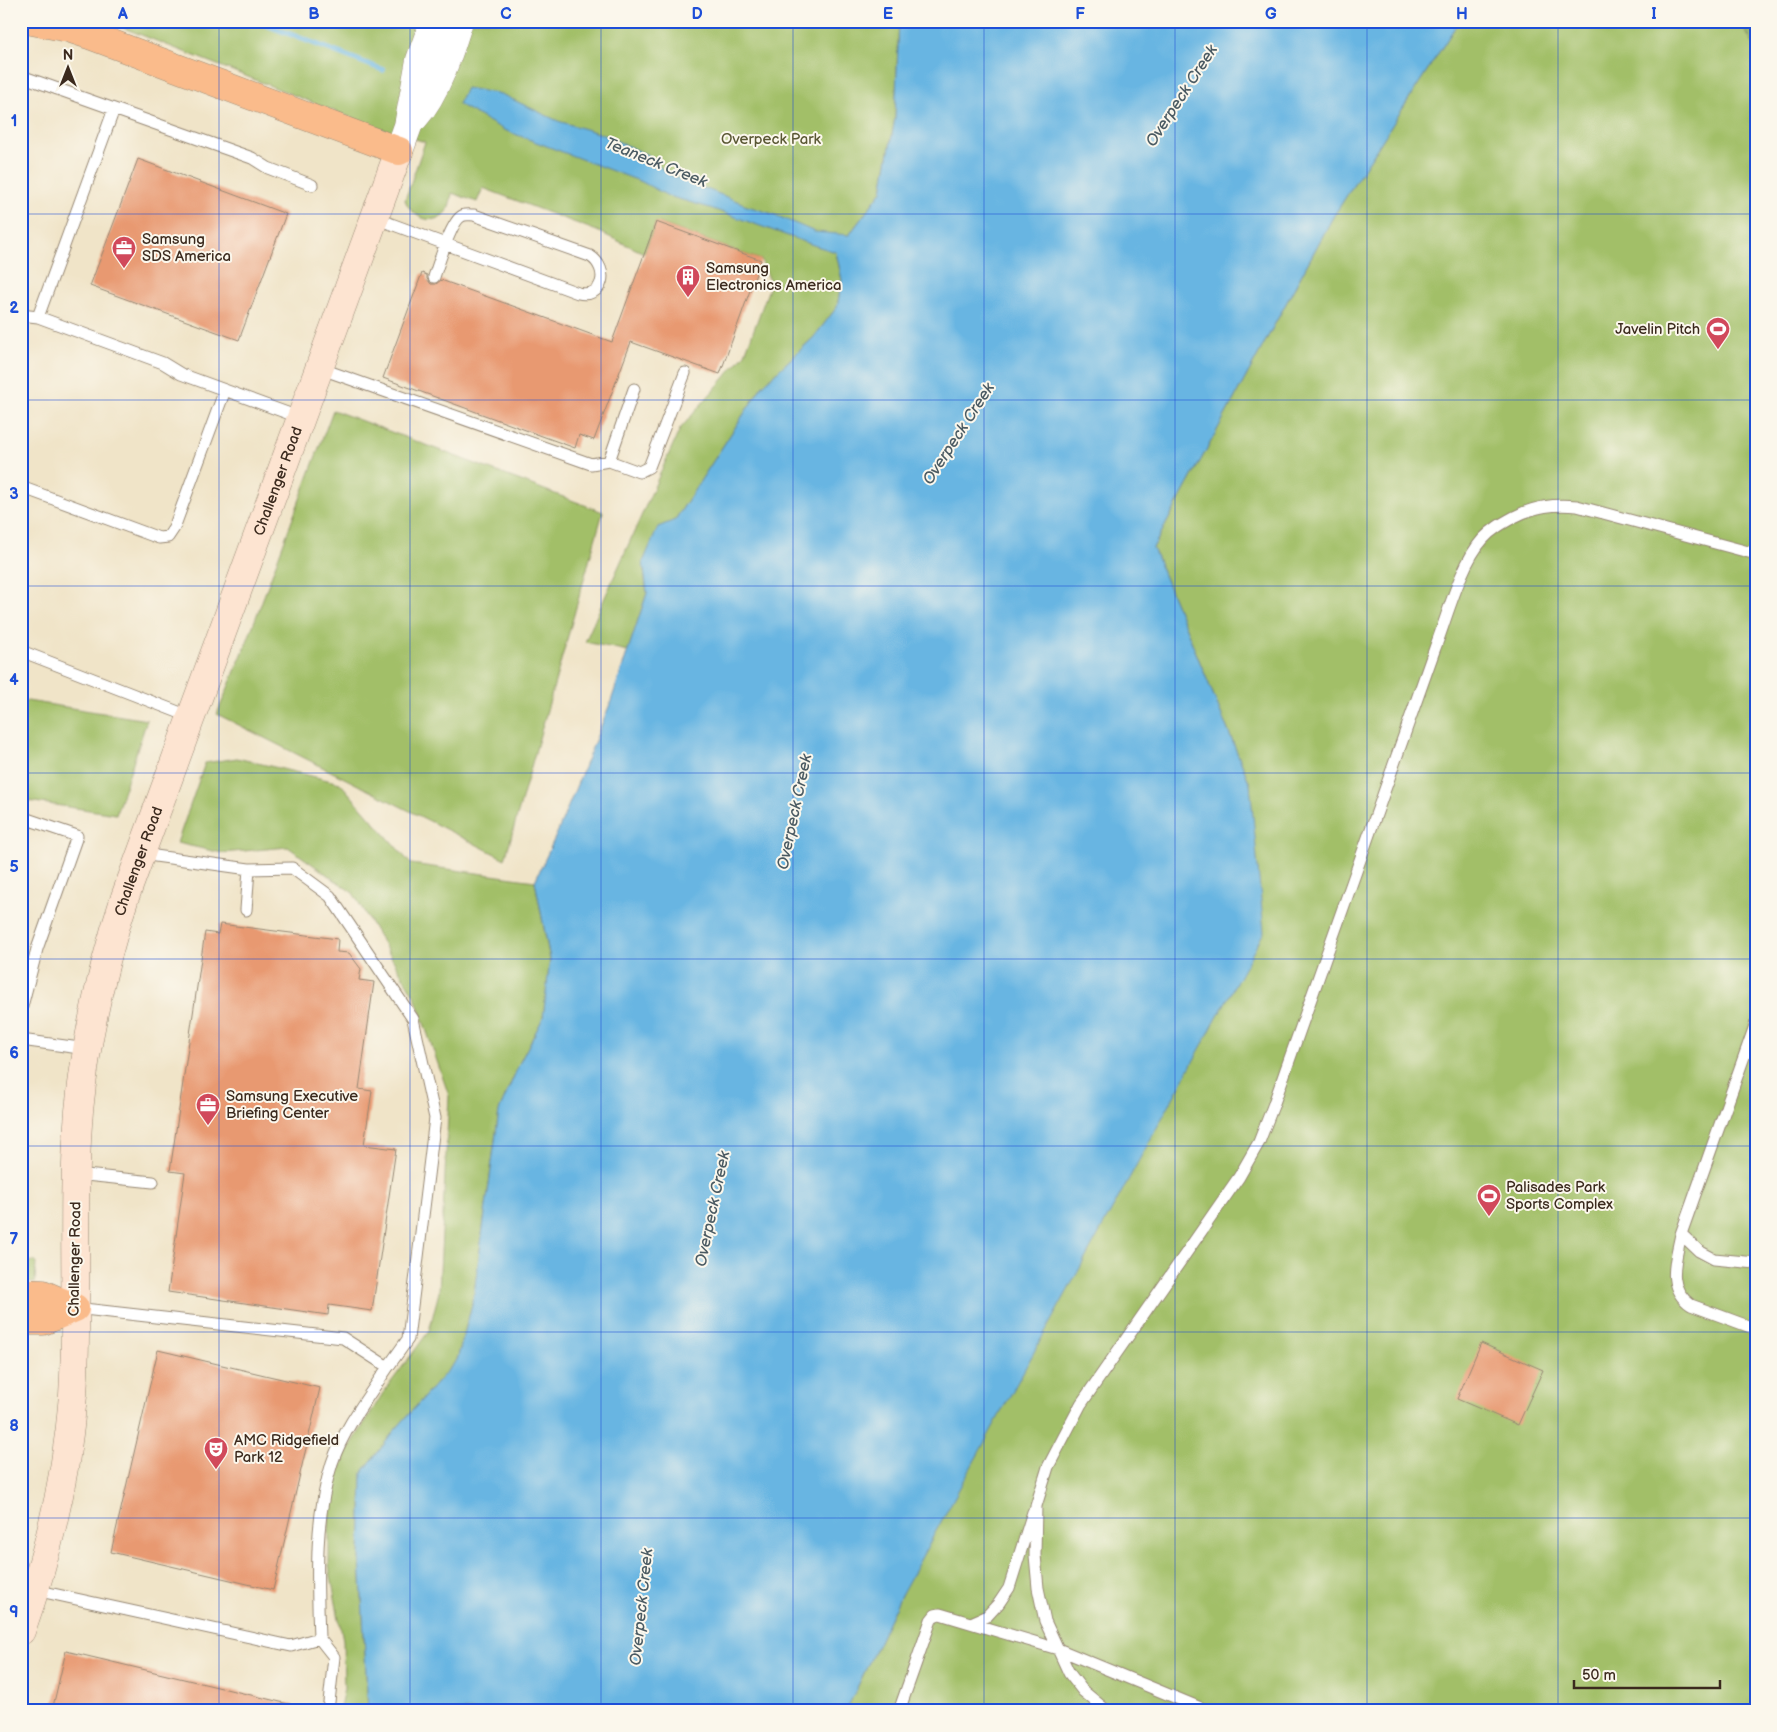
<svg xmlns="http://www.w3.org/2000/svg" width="1777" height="1732" font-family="'Balsamiq Sans',sans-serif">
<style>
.green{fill:#a2bf67;stroke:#6e7442}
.forest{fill:#81a65c;stroke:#5e683d}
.water{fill:#68b5e2;stroke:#527080}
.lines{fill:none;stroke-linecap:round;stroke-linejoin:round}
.stream{stroke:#68b5e2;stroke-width:5.5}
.building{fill:#e89971}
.service-casing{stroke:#968773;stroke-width:13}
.tertiary-casing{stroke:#968773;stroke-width:29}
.secondary-casing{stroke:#968773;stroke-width:29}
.motorway-casing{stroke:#968773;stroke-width:29}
.service{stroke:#fff;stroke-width:11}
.tertiary{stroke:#fff;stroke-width:28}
.secondary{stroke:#fde4d1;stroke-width:28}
.motorway{stroke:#fabb8b;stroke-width:28}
.grid{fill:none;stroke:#1d4ed8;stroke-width:1;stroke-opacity:0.55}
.labels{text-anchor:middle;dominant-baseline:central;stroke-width:4;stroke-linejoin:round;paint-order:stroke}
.park-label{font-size:15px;fill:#5a5734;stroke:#fbf7ec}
.poi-label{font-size:15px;fill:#3b2a1e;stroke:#fbf7ec;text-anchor:start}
.street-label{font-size:15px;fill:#3b2a1e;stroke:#fbf7ec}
.water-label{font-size:16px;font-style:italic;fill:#4b5b63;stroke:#fbf7ec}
.neatline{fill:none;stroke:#1d4ed8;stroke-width:2}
.grid-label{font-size:16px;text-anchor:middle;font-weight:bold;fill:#1d4ed8}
</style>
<rect width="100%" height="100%" fill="#fbf7ec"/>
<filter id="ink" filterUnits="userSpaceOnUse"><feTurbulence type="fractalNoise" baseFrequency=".02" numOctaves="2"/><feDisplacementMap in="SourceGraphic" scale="10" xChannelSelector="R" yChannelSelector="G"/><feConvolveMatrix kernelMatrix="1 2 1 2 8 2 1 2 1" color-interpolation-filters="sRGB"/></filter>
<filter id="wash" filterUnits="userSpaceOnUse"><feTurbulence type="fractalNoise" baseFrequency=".0096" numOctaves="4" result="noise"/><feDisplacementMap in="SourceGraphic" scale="20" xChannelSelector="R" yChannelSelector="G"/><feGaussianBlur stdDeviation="1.12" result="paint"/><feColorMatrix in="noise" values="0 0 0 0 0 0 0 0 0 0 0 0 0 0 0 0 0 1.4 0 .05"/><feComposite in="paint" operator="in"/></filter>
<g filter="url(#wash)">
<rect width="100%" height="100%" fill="#f0e4c8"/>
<path class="green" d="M106,21H899L895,118L882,191L836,252L842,280L837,307L814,337L762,386L675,520L643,562L647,593L628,651L585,642L680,429L745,354L771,283L761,260L656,222L644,253L597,231L483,188L477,202L452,193C451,199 450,207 446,212C432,228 411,216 405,200L425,142L367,124Z
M1459,21H1739L1756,48V1704L1754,1711H846L901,1595L1250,784L1153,548L1333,217Z
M333,410L603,512L505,859L217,714L245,647Z
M21,700L147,720L116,814L21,800Z
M237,758L340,783L411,864L535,881L550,960L543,1018L520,1062L499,1111L473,1301L457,1360L395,1430L362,1473L360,1558L368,1711H339L344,1689L343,1640L329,1566V1502L345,1455L383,1393L429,1331L439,1292L449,1096L415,997L353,893L288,847L222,853L177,843L205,763Z
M36,1261L35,1283H21V1262Z"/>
<path class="forest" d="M1739,21H1756V48Z"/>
<path class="water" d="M899,21H1459L1333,217L1153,548L1250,784L1264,932L901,1595L846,1711H368L360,1558L362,1473L395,1430L457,1360L473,1301L499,1111L520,1062L543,1018L550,959L535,881L558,831L610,704L647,593L643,562L658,527L675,520L762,386L814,337L837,307L842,280L836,252L816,246L710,208L668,196L642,182L504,130L458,104L466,88L501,94L558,121L602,134L648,155L666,173L742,203L744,205L773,214L815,232L849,235L882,191L895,118Z"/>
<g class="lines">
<path class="stream" d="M256,21L383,70"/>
</g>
<g id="blocks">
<path class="building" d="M138,159L286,214L239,340L90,286Z
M656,222L761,260L720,374L631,342L594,440L579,435L575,448L383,378L422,273L427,275V279L431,284H436L441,280L612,342Z
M220,924L338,939L337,952L349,953L361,969L359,980L374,982L359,1089L372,1091L364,1145L396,1149L372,1311L329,1305L328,1315L168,1292L185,1173L170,1171L205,932L218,934Z
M1481,1343L1543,1370L1518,1425L1457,1399Z
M158,1350L320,1388L273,1590L111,1552Z
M66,1651L293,1705L292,1711H52Z"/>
</g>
</g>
<g filter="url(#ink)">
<use href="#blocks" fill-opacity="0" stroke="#968773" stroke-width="1"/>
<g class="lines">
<defs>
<path id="service" d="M21,76L252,158L268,168L312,185
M375,218C443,243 510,268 578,293C604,299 610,269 590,256L474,215C470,215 465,214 462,216C452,220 438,265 434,277
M21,315L38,317L163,363L181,374L301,418
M38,317L114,109
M319,368L591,464L609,461L634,389
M609,461L639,472L649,467L685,373
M21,487L159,538L168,537L174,528L225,390
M21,651L191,717
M21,835L27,819L77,836L37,949L21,1010
M246,910L249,869
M21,1040L87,1049
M76,1174L153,1182
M1681,1234L1756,1023
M1756,1263L1714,1259L1699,1251L1681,1234C1676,1260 1665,1287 1691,1305L1756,1329
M75,1308L343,1338L388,1367L408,1339L435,1118L413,1019L330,896L292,868L249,869L141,854
M35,1590L291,1646L319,1638C317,1579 314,1519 332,1463C344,1428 368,1397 388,1367
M971,1623L987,1616L999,1603L1009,1588L1033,1512
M319,1638L334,1657L328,1711
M899,1711L931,1620L935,1615L940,1614L1058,1649L1208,1711
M1107,1711L1083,1691L1069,1673L1045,1621L1038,1588L1035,1555L1036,1506L1048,1467L1081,1404L1239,1177L1259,1142L1273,1106L1435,648C1447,617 1461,563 1483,539C1492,529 1503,523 1514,517C1535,506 1554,504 1577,506L1756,554"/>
<path id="tertiary" d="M415,117C437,92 449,53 459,21
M399,151L408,126L420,60L434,21"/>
<g id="secondary">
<path id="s1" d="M21,1631C48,1555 67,1476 73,1395C79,1301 71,1206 79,1111C86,1038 102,967 125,897L399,151"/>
</g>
<path id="motorway" d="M32,21L68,28L89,35L399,151
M21,1293L43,1294L75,1308
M21,1321H43L75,1308"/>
</defs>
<use href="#service" class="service-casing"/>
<use href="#tertiary" class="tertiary-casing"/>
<use href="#secondary" class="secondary-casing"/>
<use href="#motorway" class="motorway-casing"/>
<use href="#service" class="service"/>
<use href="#tertiary" class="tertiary"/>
<use href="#secondary" class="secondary"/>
<use href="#motorway" class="motorway"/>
</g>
</g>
<path class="grid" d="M219,21V1711M410,21V1711M601,21V1711M793,21V1711M984,21V1711M1175,21V1711M1367,21V1711M1558,21V1711M21,214H1756M21,400H1756M21,586H1756M21,773H1756M21,959H1756M21,1146H1756M21,1332H1756M21,1518H1756"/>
<defs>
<symbol id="office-pin" viewBox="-11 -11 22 30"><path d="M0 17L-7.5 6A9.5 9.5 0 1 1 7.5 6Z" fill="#d1495b" stroke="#fbf7ec"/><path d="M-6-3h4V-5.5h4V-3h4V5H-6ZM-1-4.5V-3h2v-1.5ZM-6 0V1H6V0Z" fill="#fff"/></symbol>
<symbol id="building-pin" viewBox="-11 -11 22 30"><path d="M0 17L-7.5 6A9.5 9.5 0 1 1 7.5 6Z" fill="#d1495b" stroke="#fbf7ec"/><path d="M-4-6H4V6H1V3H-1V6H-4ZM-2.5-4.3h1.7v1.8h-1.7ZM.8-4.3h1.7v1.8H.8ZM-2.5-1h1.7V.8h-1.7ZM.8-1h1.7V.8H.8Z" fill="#fff"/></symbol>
<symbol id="stadium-pin" viewBox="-11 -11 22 30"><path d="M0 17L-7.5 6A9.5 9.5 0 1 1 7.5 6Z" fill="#d1495b" stroke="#fbf7ec"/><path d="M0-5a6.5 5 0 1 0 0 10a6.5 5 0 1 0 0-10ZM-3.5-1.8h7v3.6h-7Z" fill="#fff"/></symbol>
<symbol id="theatre-pin" viewBox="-11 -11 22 30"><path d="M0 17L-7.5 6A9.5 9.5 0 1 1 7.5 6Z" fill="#d1495b" stroke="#fbf7ec"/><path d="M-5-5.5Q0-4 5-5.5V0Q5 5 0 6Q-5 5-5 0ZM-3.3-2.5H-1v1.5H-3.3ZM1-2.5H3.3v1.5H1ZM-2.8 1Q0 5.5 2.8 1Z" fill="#fff"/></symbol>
</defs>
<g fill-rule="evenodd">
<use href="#office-pin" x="110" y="234" width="28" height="38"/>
<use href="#building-pin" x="674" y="263" width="28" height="38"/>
<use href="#stadium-pin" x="1704" y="315" width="28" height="38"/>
<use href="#office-pin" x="194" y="1091" width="28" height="38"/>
<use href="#stadium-pin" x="1475" y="1182" width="28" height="38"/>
<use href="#theatre-pin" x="202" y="1435" width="28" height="38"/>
</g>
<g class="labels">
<g class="park-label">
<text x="771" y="139">Overpeck Park</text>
</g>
<g class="poi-label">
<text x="142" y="239">Samsung<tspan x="142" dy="17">SDS America</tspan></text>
<text x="706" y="268">Samsung<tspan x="706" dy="17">Electronics America</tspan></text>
<text x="1700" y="329" text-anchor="end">Javelin Pitch</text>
<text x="226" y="1096">Samsung Executive<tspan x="226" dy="17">Briefing Center</tspan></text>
<text x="1506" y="1187">Palisades Park<tspan x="1506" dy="17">Sports Complex</tspan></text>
<text x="234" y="1440">AMC Ridgefield<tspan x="234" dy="17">Park 12</tspan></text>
</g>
<g class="street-label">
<text stroke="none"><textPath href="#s1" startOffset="1189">Challenger Road</textPath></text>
<text stroke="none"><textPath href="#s1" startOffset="784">Challenger Road</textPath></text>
<text transform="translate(75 1259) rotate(-89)">Challenger Road</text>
</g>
<g class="water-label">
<text transform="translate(1182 96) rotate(-57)">Overpeck Creek</text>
<text transform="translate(656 163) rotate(22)">Teaneck Creek</text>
<text transform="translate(959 434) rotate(-57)">Overpeck Creek</text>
<text transform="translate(795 812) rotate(-78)">Overpeck Creek</text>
<text transform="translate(713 1209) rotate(-78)">Overpeck Creek</text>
<text transform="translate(642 1607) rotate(-84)">Overpeck Creek</text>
</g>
</g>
<rect width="1777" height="1732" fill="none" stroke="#fbf7ec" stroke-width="55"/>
<g transform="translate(68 68)" stroke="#fbf7ec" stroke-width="4" paint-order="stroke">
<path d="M0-4L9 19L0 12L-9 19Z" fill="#3b2a1e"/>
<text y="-8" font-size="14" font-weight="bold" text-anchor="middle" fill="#3b2a1e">N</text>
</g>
<path d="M1574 1680v8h146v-8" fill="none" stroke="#3b2a1e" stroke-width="2.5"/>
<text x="1582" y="1680" font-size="15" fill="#3b2a1e" stroke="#fbf7ec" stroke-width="4" paint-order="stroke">50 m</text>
<rect x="28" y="28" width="1722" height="1676" class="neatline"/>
<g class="grid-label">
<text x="123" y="19">A</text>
<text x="314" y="19">B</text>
<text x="506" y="19">C</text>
<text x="697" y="19">D</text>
<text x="888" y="19">E</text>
<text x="1080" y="19">F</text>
<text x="1271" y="19">G</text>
<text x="1462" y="19">H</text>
<text x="1654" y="19">I</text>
<text x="14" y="126">1</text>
<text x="14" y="313">2</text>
<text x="14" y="499">3</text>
<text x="14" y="685">4</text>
<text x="14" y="872">5</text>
<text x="14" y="1058">6</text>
<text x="14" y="1244">7</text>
<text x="14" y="1431">8</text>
<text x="14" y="1617">9</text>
</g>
</svg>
